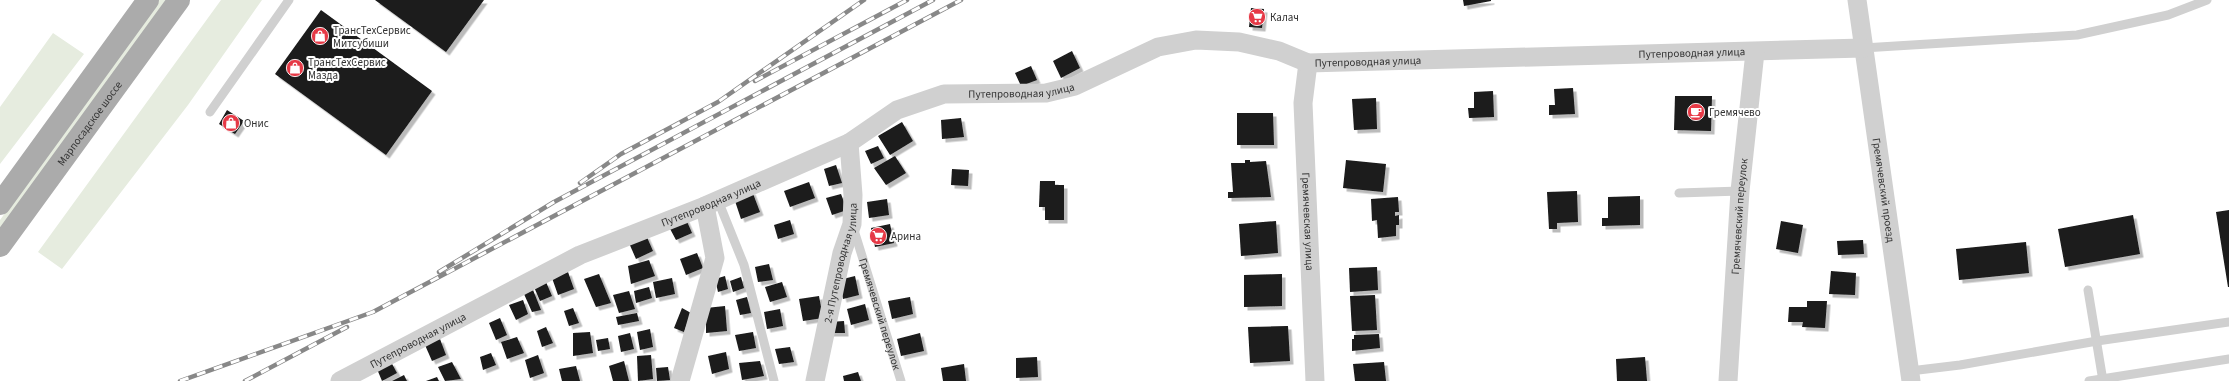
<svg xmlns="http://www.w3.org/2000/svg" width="2229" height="381" font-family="'Source Sans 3',sans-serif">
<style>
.green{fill:#e6ecdf}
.building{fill:#1a1a1a;filter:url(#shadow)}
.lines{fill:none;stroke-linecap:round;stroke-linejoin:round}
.service{stroke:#d0d0d0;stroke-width:9}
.minor{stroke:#d0d0d0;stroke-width:19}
.primary{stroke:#ababab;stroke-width:22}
.rail-casing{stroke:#888;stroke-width:4.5}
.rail{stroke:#fff;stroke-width:3;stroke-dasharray:9;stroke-linecap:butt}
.labels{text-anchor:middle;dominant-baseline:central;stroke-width:4;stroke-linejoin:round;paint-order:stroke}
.poi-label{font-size:11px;fill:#333;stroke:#fff;text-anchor:start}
.street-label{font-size:11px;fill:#333;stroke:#fff}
</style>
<defs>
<filter id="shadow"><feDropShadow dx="3.5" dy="3.5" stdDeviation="0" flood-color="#0004"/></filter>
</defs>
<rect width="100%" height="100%" fill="#fff"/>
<path class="green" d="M159,0H168L0,232V220Z
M221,0H262L188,105L62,269L38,252Z
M53,33L84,54L0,164V107Z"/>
<path class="building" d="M375,0H484L446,52Z
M1463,0H1491V1L1464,6Z
M1251,8L1264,9L1262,28L1249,27Z
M321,10L432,91L386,155L275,74Z
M1072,51L1080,68L1061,78L1053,61Z
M1031,66L1037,80L1021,86L1015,73Z
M1573,88L1575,114L1549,115V105H1555L1554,89Z
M1493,91L1494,117L1469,118L1468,108H1474V92Z
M1675,96H1712L1711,131L1674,130Z
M1376,98L1377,129L1354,130L1352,99Z
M227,110L244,121L235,134L219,124Z
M1237,113H1273L1274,145H1237Z
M961,118L964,137L942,139L941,120Z
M902,122L913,141L890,155L878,136Z
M878,146L884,158L871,164L865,151Z
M895,156L906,173L886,185L874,168Z
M1245,160H1250V162L1266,161L1271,197L1228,198V192H1233L1231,163H1245Z
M1346,160L1386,164L1383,192L1343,188Z
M836,165L842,183L829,186L824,169Z
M952,169L969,170L968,186L951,185Z
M1040,181H1055V185H1064V220H1045V207H1039Z
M809,182L815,198L790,207L784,191Z
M752,191L760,212L741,219L734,198Z
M1577,191L1578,222L1557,223V229H1549L1547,192Z
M841,194L847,210L832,215L826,198Z
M1640,196V225L1602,226V218H1608V197Z
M1398,197L1399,212H1395V216L1399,215V225H1396V236L1378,238L1377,220L1372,221L1371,199Z
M887,199L889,215L869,218L867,202Z
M2229,210V287H2228L2216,212Z
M2133,215L2140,254L2065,267L2058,229Z
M685,217L692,233L676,240L668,225Z
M790,220L794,234L778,239L774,225Z
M1276,221L1278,253L1241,256L1239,224Z
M1781,221L1803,225L1798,253L1776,249Z
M890,224L894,243L875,247L871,228Z
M646,235L653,251L636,259L629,243Z
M1863,240L1864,254L1838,255L1837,241Z
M2026,242L2029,273L1959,280L1956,249Z
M697,253L703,268L686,275L680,259Z
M649,260L655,276L631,284L628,266Z
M769,264L773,280L758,282L755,267Z
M1377,267L1378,290L1350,292L1349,268Z
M1831,271L1856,273L1855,295L1829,294Z
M568,272L574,289L558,295L552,278Z
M599,274L611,303L596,307L584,279Z
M1282,274V306L1244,307V275Z
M725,276L728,289L718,292L715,279Z
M855,276L859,295L843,299L839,280Z
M741,277L744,288L733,292L730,281Z
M672,278L675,294L656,298L653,282Z
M546,282L552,296L540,301L534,287Z
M782,282L787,297L770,302L765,287Z
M649,287L652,298L636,303L634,291Z
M533,290L541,310L532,312L524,294Z
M629,291L635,309L619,313L613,295Z
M1375,295L1377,330L1352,331L1350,296Z
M819,296L823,318L803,321L799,299Z
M747,297L751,313L740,315L736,300Z
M910,297L913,314L892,319L888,301Z
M523,300L528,314L516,320L509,305Z
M1807,301H1827L1825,328L1802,327L1803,322H1788L1789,307H1807Z
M865,304L869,320L851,325L847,309Z
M725,306L727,331L706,333V308Z
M573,308L579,323L569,326L564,311Z
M682,308L691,313L684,332L674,328Z
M780,309L783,326L767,329L764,312Z
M637,313L639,321L618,325L616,317Z
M500,318L507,335L496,340L489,323Z
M844,321L845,333H830L829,322Z
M1288,326L1290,361L1250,363L1248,327Z
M546,327L553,343L542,347L537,331Z
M650,329L653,347L640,350L637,332Z
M590,332L593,353L573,356V333Z
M753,332L756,348L739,351L735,335Z
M630,333L634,349L621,352L618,336Z
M920,333L924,351L901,356L897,339Z
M1379,334L1380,348L1352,351V339H1354V335Z
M517,337L524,353L507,359L501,342Z
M608,338L610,349L598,351L596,340Z
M440,339L446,355L432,361L425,345Z
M790,347L794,362L779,364L775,349Z
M726,352L729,369L712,374L708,356Z
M491,353L496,365L483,370L480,357Z
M538,355L544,373L530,378L525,360Z
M651,355L653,379L638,381L637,356Z
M1037,357L1038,377L1016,378V358Z
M1645,357L1647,381H1617L1616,359Z
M624,361L629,381H613L609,366Z
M760,361L764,376L742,380L739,363Z
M391,362L397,373L382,381L377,369Z
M452,362L461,379L445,381L438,367Z
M1384,362L1386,381H1355L1353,364Z
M964,364L966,381H943L941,368Z
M576,366L580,381H562L559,369Z
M668,367L670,380L657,381L656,368Z
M858,372L861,381H844L843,376Z
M404,375L407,381H392Z
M437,377L439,381H426Z"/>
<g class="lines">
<g class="service">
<path d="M1863,48L2077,35L2168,15L2207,0"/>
<path d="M210,112L289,0"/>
<path d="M1679,193L1740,191"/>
<path d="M717,198L744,265L774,381"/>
<path id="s1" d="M853,227L901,381"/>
<path d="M2088,290L2103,381"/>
<path d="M1910,371L1960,365L2097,341L2229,322"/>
<path d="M2089,381L2229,359"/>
</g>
<g class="minor">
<path id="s2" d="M1857,0L1911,381"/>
<path id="s3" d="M1308,63L1303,103L1315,381"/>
<path id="s4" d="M340,381L580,255L705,206L849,143L897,110L944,94L1046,93L1075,86L1158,47L1196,40L1239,42L1279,51L1308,63L1863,48"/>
<path d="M680,381L715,258L705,206"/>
<path id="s5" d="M815,381L842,253L852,224L853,195L849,143"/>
<path id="s6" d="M1728,381L1740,191L1755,52"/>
</g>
<g class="primary">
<path d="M0,204L148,0"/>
<path id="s7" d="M0,246L179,0"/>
</g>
<defs>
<path id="rail" d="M755,81L907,0
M580,183L621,154L718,102L864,0
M439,272L554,202L933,0
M180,381L373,312L961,0
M245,381L347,327"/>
</defs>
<use href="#rail" class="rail-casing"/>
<use href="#rail" class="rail"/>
</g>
<defs>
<symbol id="supermarket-disc" viewBox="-11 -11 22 22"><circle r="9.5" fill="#e63946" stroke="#fff"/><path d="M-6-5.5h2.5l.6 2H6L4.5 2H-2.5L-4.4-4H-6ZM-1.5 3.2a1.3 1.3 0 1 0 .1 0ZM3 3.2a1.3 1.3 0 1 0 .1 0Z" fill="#fff"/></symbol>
<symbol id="shop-disc" viewBox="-11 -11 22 22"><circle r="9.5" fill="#e63946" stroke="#fff"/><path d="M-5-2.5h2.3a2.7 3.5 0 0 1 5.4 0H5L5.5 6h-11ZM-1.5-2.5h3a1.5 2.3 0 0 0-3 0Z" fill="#fff"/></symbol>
<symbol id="cafe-disc" viewBox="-11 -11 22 22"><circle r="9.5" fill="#e63946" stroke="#fff"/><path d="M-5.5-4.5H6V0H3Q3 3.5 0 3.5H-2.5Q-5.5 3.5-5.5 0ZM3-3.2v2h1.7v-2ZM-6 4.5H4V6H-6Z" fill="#fff"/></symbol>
</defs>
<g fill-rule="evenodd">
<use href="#supermarket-disc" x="1247" y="7" width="20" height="20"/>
<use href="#shop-disc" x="310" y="26" width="20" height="20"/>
<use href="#shop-disc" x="285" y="58" width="20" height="20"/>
<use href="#cafe-disc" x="1686" y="102" width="20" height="20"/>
<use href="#shop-disc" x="221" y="113" width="20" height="20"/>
<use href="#supermarket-disc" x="868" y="226" width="20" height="20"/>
</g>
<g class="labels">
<g class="poi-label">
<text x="1270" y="17">Калач</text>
<text x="333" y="30">ТрансТехСервис<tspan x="333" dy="13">Митсубиши</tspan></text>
<text x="308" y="62">ТрансТехСервис<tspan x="308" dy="13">Мазда</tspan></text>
<text x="1709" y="112">Гремячево</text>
<text x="244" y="123">Онис</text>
<text x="891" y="236">Арина</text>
</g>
<g class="street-label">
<text stroke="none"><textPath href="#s4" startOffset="1432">Путепроводная улица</textPath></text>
<text stroke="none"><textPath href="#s4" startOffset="1108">Путепроводная улица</textPath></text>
<text stroke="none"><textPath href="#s4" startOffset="748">Путепроводная улица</textPath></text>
<text stroke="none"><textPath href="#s7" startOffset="152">Марпосадское шоссе</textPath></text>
<text stroke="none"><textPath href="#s2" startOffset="192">Гремячевский проезд</textPath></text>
<text stroke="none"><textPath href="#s4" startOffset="412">Путепроводная улица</textPath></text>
<text stroke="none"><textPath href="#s6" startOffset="165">Гремячевский переулок</textPath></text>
<text stroke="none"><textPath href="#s3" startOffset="159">Гремячевская улица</textPath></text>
<text stroke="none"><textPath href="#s5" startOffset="121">2-я Путепроводная улица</textPath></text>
<text stroke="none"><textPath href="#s1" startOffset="91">Гремячевский переулок</textPath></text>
<text stroke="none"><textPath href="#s4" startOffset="88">Путепроводная улица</textPath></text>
</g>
</g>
</svg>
